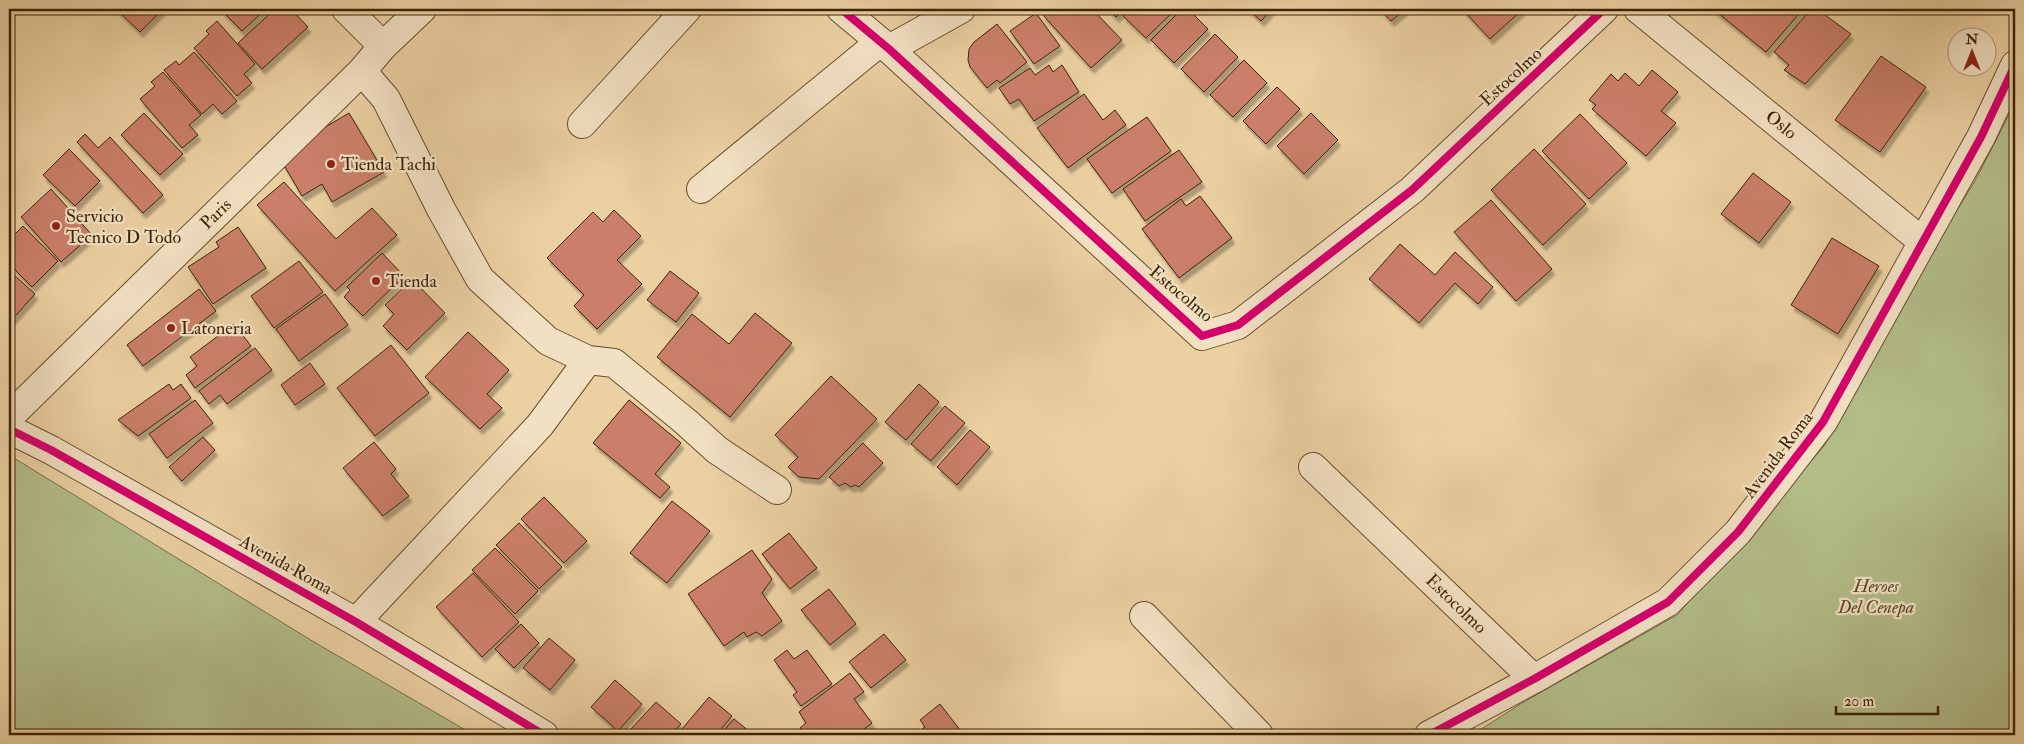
<svg xmlns="http://www.w3.org/2000/svg" width="2024" height="744" font-family="'IM FELL Double Pica',serif">
<style>
.green{fill:#b2bc89;stroke:#787047}
.building{fill:#cb7f6b;stroke:#3d2405;filter:url(#shadow)}
.lines{fill:none;stroke-linecap:round;stroke-linejoin:round}
.minor-casing{stroke:#684f2c;stroke-width:30}
.minor{stroke:#f2e0c3;stroke-width:28}
.cycleway-casing{stroke:#f2e0c3;stroke-width:11}
.cycleway{stroke:#d6006c;stroke-width:8}
.poi-dot{fill:#8f2418;stroke:#f2e0c3;stroke-width:2}
.labels{text-anchor:middle;dominant-baseline:central;stroke-width:4.5;stroke-linejoin:round;paint-order:stroke}
.street-label{font-size:18px;fill:#3d2405;stroke:#f2e0c3}
.poi-label{font-size:18px;fill:#3d2405;stroke:#f2e0c3;text-anchor:start}
.park-label{font-size:18px;font-style:italic;fill:#5a4a26;stroke:#f2e0c3}
</style>
<defs>
<filter id="shadow"><feDropShadow dx="3" dy="5.5" stdDeviation="1" flood-color="#0004"/></filter>
</defs>
<rect width="100%" height="100%" fill="#ebd0a2"/>
<filter id="stains"><feTurbulence type="fractalNoise" baseFrequency=".004" numOctaves="4"/><feColorMatrix values="0 0 0 0 .2 0 0 0 0 .09 0 0 0 0 .02 0 0 0 .5 -.17"/></filter>
<radialGradient id="worn" r=".72"><stop offset=".6" stop-color="#630" stop-opacity="0"/><stop offset="1" stop-color="#630" stop-opacity=".3"/></radialGradient>
<path class="green" d="M2015,103V735H1472L1522,703L1677,615L1824,446L1933,249L1975,181Z
M9,455L314,642L474,735H9Z"/>
<path class="building" d="M116,9H163L140,32Z
M223,9H266L242,31L222,11Z
M275,9H291L308,27L262,69L238,43Z
M1048,9H1092L1122,40L1091,68L1042,14Z
M1108,9H1126L1116,17Z
M1130,9H1176L1146,38L1123,16Z
M1182,9H1188L1208,29L1174,63L1151,40Z
M1248,9H1272L1261,21Z
M1380,9H1406L1391,21Z
M1462,9H1523L1490,39Z
M1713,9H1803L1766,52Z
M1811,9H1817L1851,34L1805,84L1784,70L1789,65L1774,52Z
M1036,13L1060,46L1034,64L1010,31Z
M217,21L255,64L244,74L252,83L237,96L194,48L209,34L206,31Z
M997,24L1027,62L1000,83L997,80L987,88L970,67L968,60L969,49L974,42Z
M1215,34L1238,57L1204,92L1181,69Z
M194,52L237,101L222,114L213,104L202,114L164,70L176,61L179,65Z
M1881,56L1926,87L1880,152L1835,120Z
M1244,60L1267,83L1233,117L1210,95Z
M1049,65L1053,72L1062,65L1079,92L1034,121L1019,99L1010,104L999,88L1030,68L1035,75Z
M1652,70L1678,92L1661,111L1676,123L1646,156L1592,109L1596,105L1589,100L1611,74L1618,81L1625,73L1639,86Z
M163,72L201,115L189,125L198,135L182,148L140,99L155,86L151,82Z
M1277,87L1300,109L1266,144L1243,121Z
M1084,94L1103,120L1115,110L1126,125L1068,168L1037,128Z
M144,113L183,154L160,175L121,135Z
M349,113L384,172L332,202L322,184L302,196L278,155Z
M1311,113L1338,140L1304,174L1277,146Z
M1580,114L1627,163L1589,199L1542,151Z
M1147,117L1171,151L1112,193L1087,159Z
M85,134L98,148L110,137L163,195L143,213L77,142Z
M69,149L100,181L75,206L43,175Z
M1534,149L1586,204L1543,245L1491,190Z
M1179,150L1202,182L1145,221L1123,189Z
M1753,173L1791,202L1759,243L1721,214Z
M284,182L336,239L372,208L397,235L335,291L257,205Z
M51,189L92,235L61,262L21,217Z
M1200,196L1232,238L1179,278L1142,229L1181,199L1186,206Z
M1491,200L1552,269L1516,301L1454,232Z
M614,210L641,236L617,260L642,284L597,329L574,306L584,295L547,258L593,212L603,222Z
M23,226L58,261L32,287L17,272L9,260V240Z
M238,227L266,268L213,304L188,267L219,247L216,242Z
M1832,238L1879,266L1838,334L1791,305Z
M1400,244L1435,275L1455,252L1493,287L1478,304L1455,283L1419,323L1369,279Z
M382,253L404,276L363,316L344,297L350,290L347,287Z
M299,261L323,292L274,328L251,296Z
M670,271L699,293L676,322L647,300Z
M13,274L35,294L9,323V278Z
M412,279L445,313L407,350L383,326L394,314L385,305Z
M199,289L216,311L143,366L127,345Z
M325,294L348,325L299,361L276,329Z
M755,313L792,343L730,417L657,357L692,314L729,344Z
M234,324L251,346L195,388L186,375L197,366L190,357Z
M468,332L509,370L487,394L502,408L480,429L425,377Z
M391,345L429,393L375,436L337,388Z
M255,348L272,370L227,404L220,395L209,404L199,391Z
M310,363L325,384L295,405L281,385Z
M831,376L877,419L819,479L799,477L788,467L798,457L775,435Z
M169,384L173,390L181,384L191,398L138,436L118,420Z
M919,384L939,402L906,440L885,422Z
M195,400L213,423L167,458L149,434Z
M629,400L681,443L655,474L670,487L660,498L593,443Z
M945,406L965,423L931,461L911,444Z
M970,430L990,447L957,485L937,467Z
M203,437L215,450L182,481L169,467Z
M374,442L396,469L391,474L409,496L383,516L343,468Z
M863,443L883,463L859,487L855,485L851,487L845,483L839,486L829,477Z
M544,497L587,541L564,563L521,519Z
M672,501L710,531L667,583L630,553Z
M519,523L562,567L539,589L496,545Z
M789,533L817,568L790,589L762,554Z
M495,548L538,591L515,614L472,570Z
M752,550L772,579L762,593L782,621L762,636L756,632L747,637L744,632L724,646L688,594Z
M473,573L519,622L482,657L436,607Z
M829,589L856,624L830,645L801,610Z
M521,624L539,643L514,668L495,649Z
M884,634L906,660L871,688L849,662Z
M549,638L575,660L550,690L523,668Z
M787,650L794,659L807,650L832,684L801,706L793,695L797,692L774,660Z
M850,673L864,692L854,699L872,723L856,735H805L800,728L806,723L799,712Z
M615,680L642,704L618,731L591,707Z
M709,697L732,716L716,735H677Z
M656,702L681,724L671,735H636L630,730Z
M940,704L964,735H914L925,727L920,720Z
M734,719L754,735H720Z"/>
<g class="lines">
<defs>
<path id="minor" d="M346,9L383,46
M841,9L889,49L1202,336L1238,325L1412,190L1604,9
M1638,9L1923,242
M889,49L961,9
M362,71L386,99L441,209L480,279L548,341L588,360L614,363L686,422L717,450L777,490
M582,124L687,9
M701,189L880,42
M9,417L362,71L383,46L422,9
M9,429L51,450L356,622L544,735
M1313,467L1534,679
M1144,616L1259,735
M356,622L540,425L588,360
M1429,735L1534,679L1668,602L1738,532L1823,422L1981,137L2015,65"/>
</defs>
<use href="#minor" class="minor-casing"/>
<use href="#minor" class="minor"/>
<defs>
<path id="cycleway" d="M841,9L889,49L1202,336L1238,325L1412,190L1604,9
M9,429L51,450L356,622L544,735
M1429,735L1534,679L1668,602L1738,532L1823,422L1981,137L2015,65"/>
</defs>
<use href="#cycleway" class="cycleway-casing"/>
<use href="#cycleway" class="cycleway"/>
</g>
<g class="poi-dot">
<circle cx="331" cy="164" r="5"/>
<circle cx="56" cy="226" r="5"/>
<circle cx="376" cy="281" r="5"/>
<circle cx="171" cy="328" r="5"/>
</g>
<g class="labels">
<g class="street-label">
<text transform="translate(1511 77) rotate(-43)">Estocolmo</text>
<text transform="translate(1781 125) rotate(39)">Oslo</text>
<text transform="translate(216 214) rotate(-44)">Paris</text>
<text transform="translate(1181 294) rotate(40)">Estocolmo</text>
<text transform="translate(1778 455) rotate(-53)">Avenida Roma</text>
<text transform="translate(286 565) rotate(29)">Avenida Roma</text>
<text transform="translate(1456 604) rotate(44)">Estocolmo</text>
</g>
<g class="poi-label">
<text x="341" y="164">Tienda Tachi</text>
<text x="66" y="216">Servicio<tspan x="66" dy="21">Tecnico D Todo</tspan></text>
<text x="386" y="281">Tienda</text>
<text x="181" y="328">Latoneria</text>
</g>
<g class="park-label">
<text x="1876" y="586">Heroes<tspan x="1876" dy="21">Del Cenepa</tspan></text>
</g>
</g>
<rect width="2024" height="744" fill="none" stroke="#ebd0a2" stroke-width="30"/>
<rect x="10" y="10" width="2004" height="724" fill="none" stroke="#3d2405" stroke-width="2.5"/>
<rect x="15" y="15" width="1994" height="714" fill="none" stroke="#3d2405"/>
<g transform="translate(1972 52)"><circle r="24" fill="#f2e0c3" stroke="#aa9577"/>
<path d="M0-4L9 19L0 12L-9 19Z" fill="#8f2418"/>
<text y="-8" font-size="14" font-weight="bold" text-anchor="middle" fill="#3d2405">N</text>
</g>
<path d="M1836 706v8h102v-8" fill="none" stroke="#3d2405" stroke-width="2.5"/>
<text x="1844" y="706" font-size="15" fill="#3d2405" stroke="#f2e0c3" stroke-width="4" paint-order="stroke">20 m</text>
<rect width="100%" height="100%" filter="url(#stains)"/>
<rect width="100%" height="100%" fill="url(#worn)"/>
</svg>
